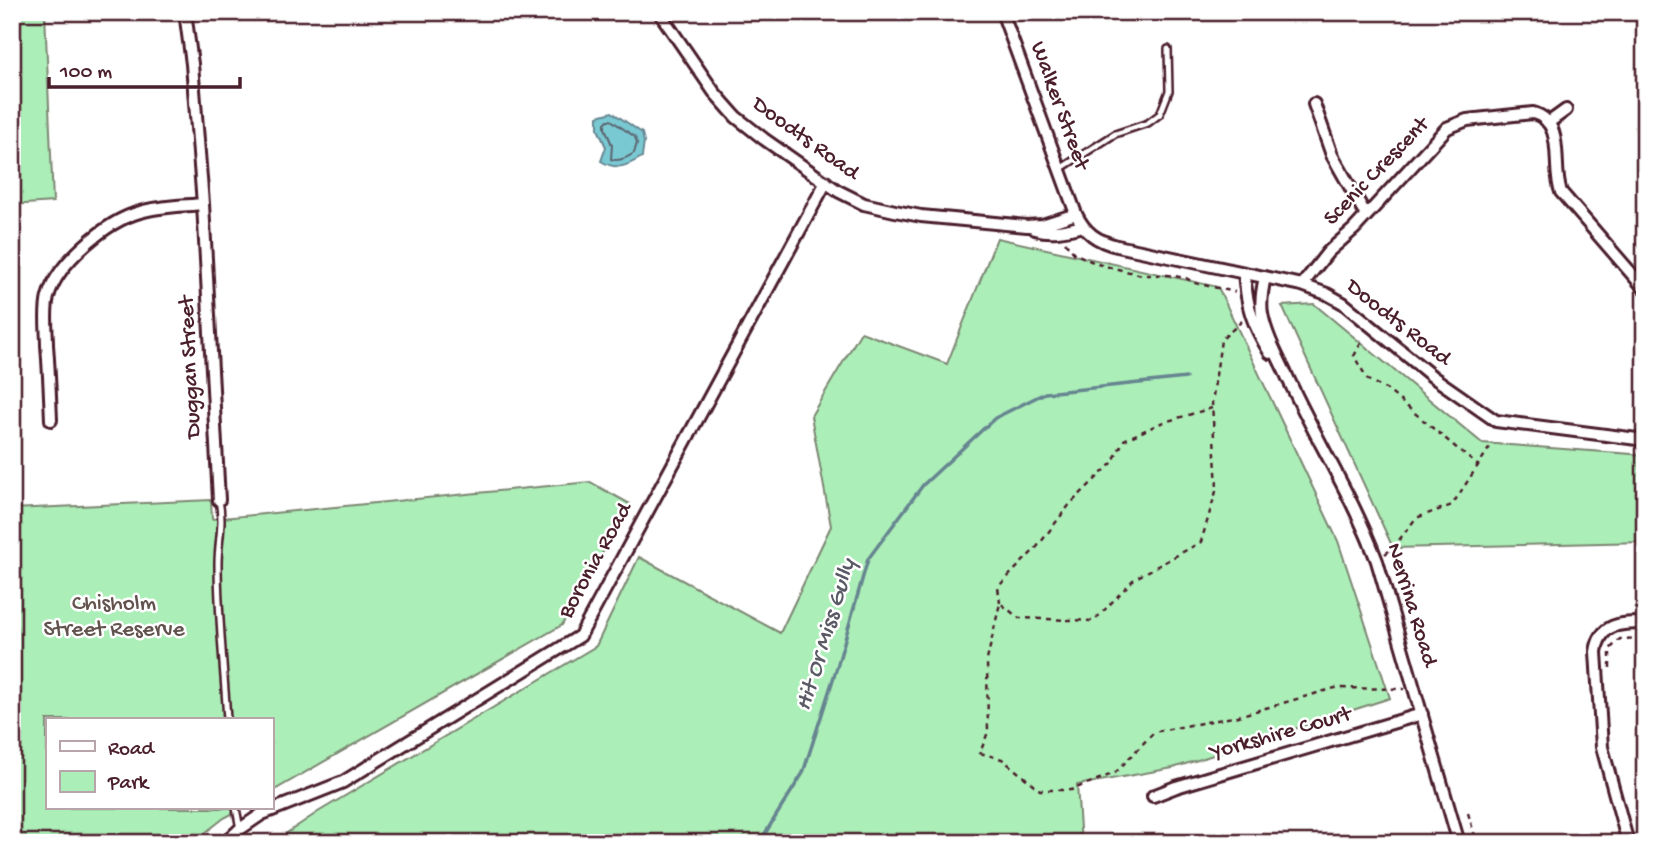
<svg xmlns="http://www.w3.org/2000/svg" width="1657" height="855" font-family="'Gochi Hand',sans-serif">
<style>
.green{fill:#aceeb8;stroke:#7b8672;stroke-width:2}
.water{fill:#79c9d3;stroke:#668590;stroke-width:2}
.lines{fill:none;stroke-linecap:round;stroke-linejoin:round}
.shore{stroke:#5d636e;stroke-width:2}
.stream{stroke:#668590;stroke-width:3.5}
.service-casing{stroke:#4a1f2b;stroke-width:10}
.minor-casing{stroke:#4a1f2b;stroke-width:16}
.path{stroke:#4a1f2b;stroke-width:2.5;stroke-dasharray:5 5;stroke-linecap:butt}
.service{stroke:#fff;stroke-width:5}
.minor{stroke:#fff;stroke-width:10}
.labels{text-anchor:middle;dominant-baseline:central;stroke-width:5;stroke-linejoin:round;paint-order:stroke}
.street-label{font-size:23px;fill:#4a1f2b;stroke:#fff}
.park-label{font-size:23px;fill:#62534e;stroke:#fff}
.water-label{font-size:24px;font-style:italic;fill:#5a5a66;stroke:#fff}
</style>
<rect width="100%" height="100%" fill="#fff"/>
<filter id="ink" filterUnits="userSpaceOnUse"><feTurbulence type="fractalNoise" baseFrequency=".0143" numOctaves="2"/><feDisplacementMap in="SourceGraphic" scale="14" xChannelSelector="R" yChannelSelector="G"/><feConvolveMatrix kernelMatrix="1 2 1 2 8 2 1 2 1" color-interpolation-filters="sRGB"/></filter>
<g filter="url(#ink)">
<path class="green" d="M12,12H45L53,202L12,205Z
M997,238L1218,287L1338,541L1390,698L1173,768L1077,785L1081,843H272L318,812L596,646L639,557L780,633L831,526L811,416L861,332L947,364Z
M1314,304L1482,443L1645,455V542L1393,548L1282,306Z
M590,482L630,504L562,625L271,792V720H47V808H243L224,818L192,843H12V509L211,500L212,519Z"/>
<path class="water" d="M612,112L642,133L644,142L642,157C627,166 617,171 601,161L606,147L598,129V116Z"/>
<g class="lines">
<path class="shore" d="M608,120H611L635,137L637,143L634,153C627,158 619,162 611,159L612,145L605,128V123Z"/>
<path class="stream" d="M759,843L803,773L837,667L868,559L923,485L995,418L1045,393L1186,378"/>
<defs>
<path id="service" d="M1060,169L1115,134L1148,123L1160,114L1169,91L1168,49
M219,500C224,525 218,540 218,564C218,616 224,668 227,720
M236,808L240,829"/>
<path id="minor" d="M185,12L192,64L203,204L219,500
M659,12L714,92L736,117L764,139L838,191L864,204L895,211L921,216L1027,226L1042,225L1076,214
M1002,12L1076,214C1085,233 1097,241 1117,246L1302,285L1327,294L1343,303L1433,377L1496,421L1645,440
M1314,104L1332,155L1366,215
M1548,123L1566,110
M1035,229C1052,234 1066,230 1083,226
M1244,273C1247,308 1252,323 1270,353
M1265,277C1262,290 1260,302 1262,314C1266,335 1277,355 1286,374C1315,438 1352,495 1377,561L1459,843
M1302,285L1328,252L1354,229L1447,128L1467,120L1533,113C1567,122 1551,168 1561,192L1645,289
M51,420C50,395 49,370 47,345C47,329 44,313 48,297C57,263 107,221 140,212C160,206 182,206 203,204
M1153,796L1176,787L1422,714
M225,843L240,829L262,814L343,782L580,636L826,182
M1628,843L1602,747L1596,652C1600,623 1620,623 1645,623"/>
</defs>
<use href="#service" class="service-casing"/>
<use href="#minor" class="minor-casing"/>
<path class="path" d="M1065,242L1074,253L1097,264L1142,275H1168L1186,278L1195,283L1235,292
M1242,321L1221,340L1212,403L1217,488L1201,542L1134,579L1094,621L1019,618L1000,603L987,660L988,732L980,753L1002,759L1040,790H1071L1115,773L1154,732L1238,716L1335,688L1404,689
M1361,343L1354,356L1368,380L1386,389L1477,465
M1385,554L1393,548L1416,518L1452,505L1492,444
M1000,603L998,587L1037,547L1070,504L1112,463L1124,440L1161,423L1212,408
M1610,668V649L1620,639L1645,638
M1468,813L1477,843"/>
<use href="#service" class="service"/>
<use href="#minor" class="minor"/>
</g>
</g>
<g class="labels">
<g class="street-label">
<text transform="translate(1059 106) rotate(70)">Walker Street</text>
<text transform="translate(805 139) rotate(36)">Doodts Road</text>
<text transform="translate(1377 172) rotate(-46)">Scenic Crescent</text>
<text transform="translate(1398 323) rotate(38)">Doodts Road</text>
<text transform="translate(191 367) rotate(-93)">Duggan Street</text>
<text transform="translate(596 561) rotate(-61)">Boronia Road</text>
<text transform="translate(1411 605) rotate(73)">Nerrina Road</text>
<text transform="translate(1281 734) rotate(-16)">Yorkshire Court</text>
</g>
<g class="park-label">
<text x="114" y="604">Chisholm<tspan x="114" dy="26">Street Reserve</tspan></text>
</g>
<g class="water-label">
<text transform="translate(827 635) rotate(-73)">Hit Or Miss Gully</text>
</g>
</g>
<rect width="1657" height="855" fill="none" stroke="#fff" stroke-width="42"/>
<rect x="21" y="21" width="1615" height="813" fill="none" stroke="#4a1f2b" stroke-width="2.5" filter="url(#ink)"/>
<rect x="46" y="718" width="228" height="91" fill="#ffffff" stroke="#b7a5aa" stroke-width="2"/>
<rect x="60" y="741" width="35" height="10" fill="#ffffff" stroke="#b7a5aa" stroke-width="2"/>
<text x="108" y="754" font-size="21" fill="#4a1f2b">Road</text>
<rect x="60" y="771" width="35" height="21" fill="#aceeb8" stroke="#b7a5aa" stroke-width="2"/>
<text x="108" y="788" font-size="21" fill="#4a1f2b">Park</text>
<path d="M49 77v10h191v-10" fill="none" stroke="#4a1f2b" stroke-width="3.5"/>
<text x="60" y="77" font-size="21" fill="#4a1f2b" stroke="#ffffff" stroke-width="5" paint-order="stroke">100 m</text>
</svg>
